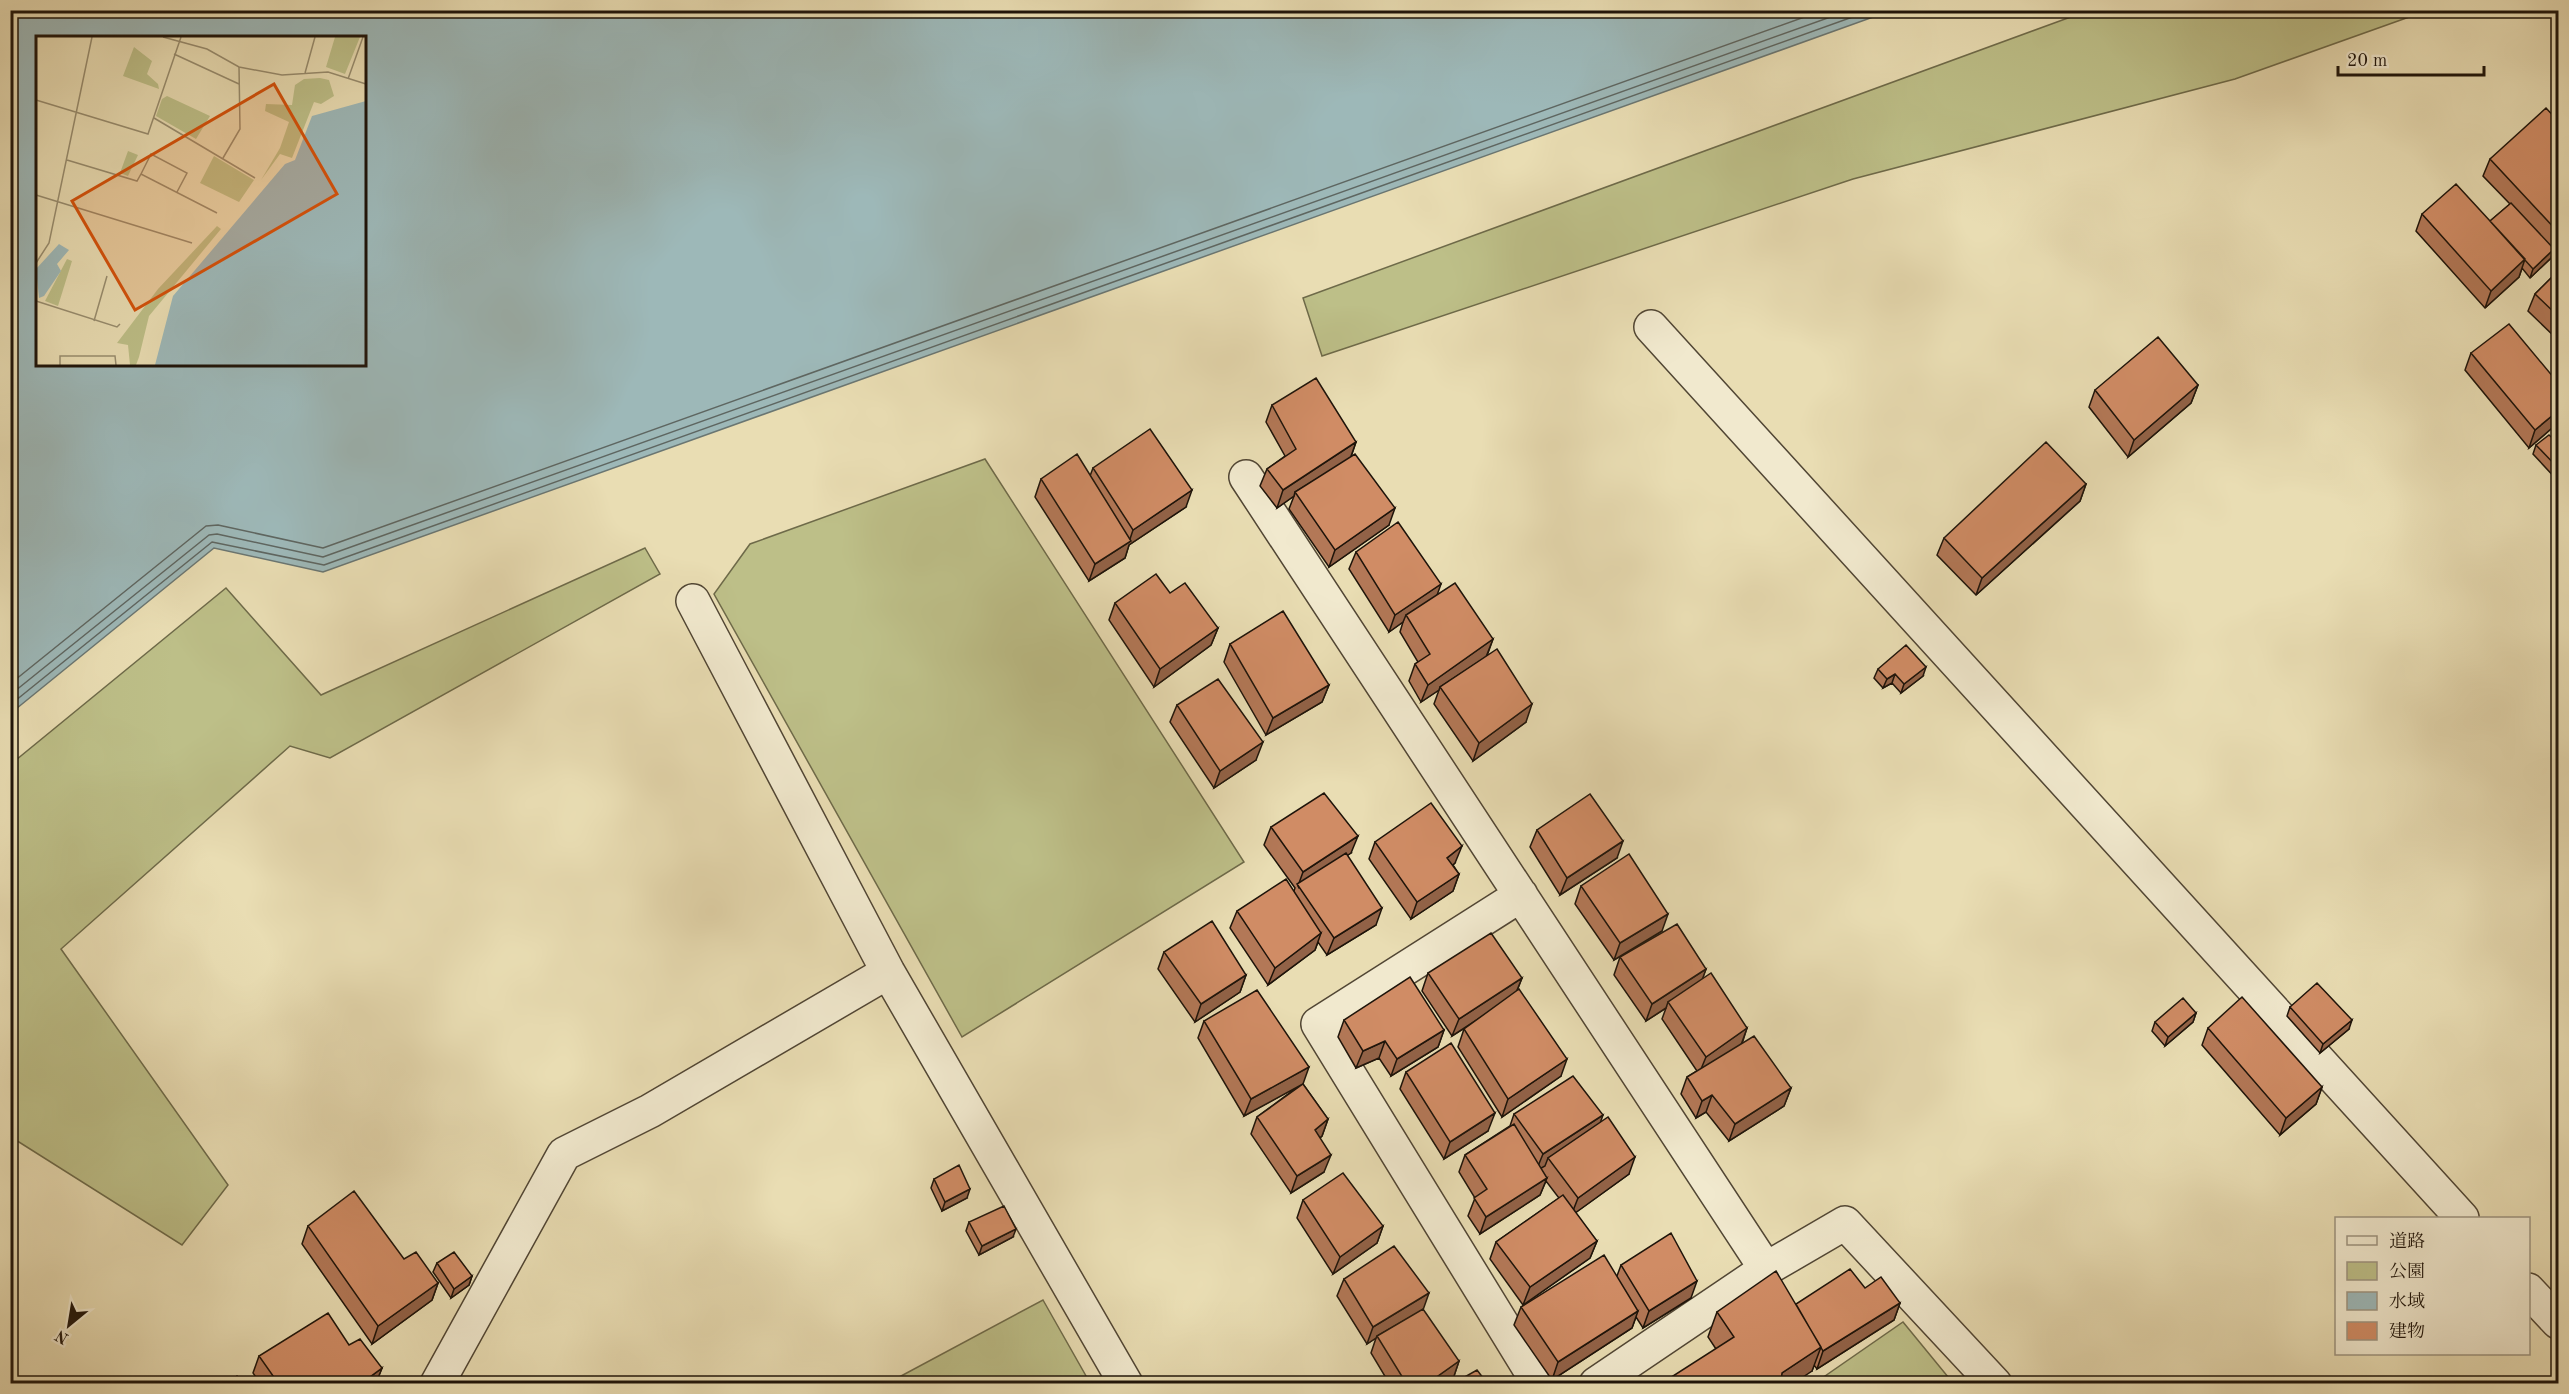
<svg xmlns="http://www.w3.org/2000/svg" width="2569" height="1394" font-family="'Old Standard TT','Noto Serif JP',serif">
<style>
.green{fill:#bdbf88;stroke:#6e6a49;stroke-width:1.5}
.water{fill:#9db8b8;stroke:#6a7672;stroke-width:1.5;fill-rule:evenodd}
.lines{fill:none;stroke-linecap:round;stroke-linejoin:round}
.shore{stroke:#5e6661;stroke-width:1.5}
.minor-casing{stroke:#514634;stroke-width:36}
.minor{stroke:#f1e9ce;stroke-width:33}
.wall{fill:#b37857;stroke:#1e140a;stroke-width:1.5}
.shaded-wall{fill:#926247;stroke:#1e140a;stroke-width:1.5}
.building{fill:#d08c65;stroke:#1e140a;stroke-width:1.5}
.inset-road{fill:none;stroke:#988d6f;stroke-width:1.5}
.view{fill:#d4520c;fill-opacity:0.15;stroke:#d4520c;stroke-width:3}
.inset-edge{fill:none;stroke:#1e140a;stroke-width:3}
</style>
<rect width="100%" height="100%" fill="#e9ddb3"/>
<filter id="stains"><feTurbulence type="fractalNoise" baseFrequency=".00333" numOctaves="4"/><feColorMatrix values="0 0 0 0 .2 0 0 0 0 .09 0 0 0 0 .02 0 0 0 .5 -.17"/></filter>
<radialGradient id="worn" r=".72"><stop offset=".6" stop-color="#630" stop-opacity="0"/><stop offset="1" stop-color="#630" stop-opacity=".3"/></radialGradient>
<path class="green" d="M2087,11H2426L2235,79L1853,179L1322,356L1303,298Z
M985,459L1244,862L962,1037L714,594L750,544Z
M645,548L660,574L330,758L290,746L61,949L228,1185L182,1245L11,1137V764L226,588L321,695Z
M1043,1300L1090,1383H888Z
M1903,1322L1953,1383H1815Z"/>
<path class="water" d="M11,10H1890V11L323,572L214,548L11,713ZM38,38H364V364H38Z"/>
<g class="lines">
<path class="shore" d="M10,684L206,526L218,525L323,548L1824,10
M10,695L209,535L217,534L323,557L1850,10
M10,705L212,542L324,565L1872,10"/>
<defs>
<path id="minor" d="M1651,327L2462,1218
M1246,477L1766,1269L1845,1223L1995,1384
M693,601L888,972L1126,1384
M1521,895L1318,1024L1539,1384
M2528,1290L2558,1322
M437,1384L564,1154L650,1111L888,972
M1596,1384L1766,1269"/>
</defs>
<use href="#minor" class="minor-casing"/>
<use href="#minor" class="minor"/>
</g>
<path class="wall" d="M2559,122V242L2553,248L2554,249L2551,258L2530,278L2522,268L2519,277L2485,308L2416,231L2422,214L2490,221L2510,204L2483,176L2490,159Z
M2559,270V341L2528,311L2535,294Z
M2471,353L2559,384V422L2529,448L2465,370Z
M2198,385L2191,403L2128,457L2089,407L2095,390Z
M1272,405L1356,442L1351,457L1389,525L1329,567L1289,509L1294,496L1277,508L1260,486L1267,469L1285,456L1266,422Z
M2559,444V482L2533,454L2536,445Z
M1093,468L1186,507L1129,545L1125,558L1089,581L1035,497L1041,479L1090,476Z
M2086,484L2080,501L1976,595L1937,555L1944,538Z
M1356,552L1437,595L1493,639L1487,656L1526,722L1473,761L1434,704L1439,690L1421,702L1409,681L1415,664L1418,662L1400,632L1403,622L1389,632L1349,569Z
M1170,593L1218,628L1211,645L1154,687L1109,620L1115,603Z
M1230,644L1329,685L1322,702L1266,735L1224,662Z
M1878,669L1923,676L1901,693L1892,683L1883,688L1874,678Z
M1177,705L1256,760L1214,788L1170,722Z
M1271,827L1351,853L1347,855L1376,925L1327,955L1318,942L1315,950L1268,985L1230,928L1237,911L1294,891L1295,888L1264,845Z
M1537,830L1617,858L1560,895L1530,847Z
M1375,842L1455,863L1453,865L1459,874L1453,891L1411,919L1369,859Z
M1581,886L1662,931L1614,960L1575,904Z
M1164,952L1246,975L1240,992L1195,1022L1158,969Z
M1620,957L1706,969L1702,979L1747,1028L1742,1044L1791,1088L1784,1106L1729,1141L1706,1112L1696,1118L1681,1094L1687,1077L1697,1071L1662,1019L1666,1008L1646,1021L1614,975Z
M1428,973L1522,978L1517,991L1561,1076L1502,1117L1458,1047L1464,1029L1479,1019L1452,1036L1422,991Z
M2290,1007L2349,1029L2320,1053L2287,1016Z
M2196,1013L2193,1022L2165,1046L2152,1031L2155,1022Z
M1344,1020L1444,1030L1438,1047L1391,1076L1379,1058L1356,1068L1338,1037Z
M1204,1021L1303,1084L1328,1119L1322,1136L1320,1138L1324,1172L1291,1193L1251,1134L1257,1117L1300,1085L1244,1116L1198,1038Z
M2208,1028L2322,1087L2316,1104L2280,1135L2202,1045Z
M1406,1072L1488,1131L1444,1159L1400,1089Z
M1514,1114L1601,1122L1629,1174L1575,1213L1597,1241L1590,1258L1523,1305L1490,1259L1496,1242L1559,1198L1546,1181L1540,1195L1480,1234L1468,1216L1475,1198L1459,1172L1465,1155L1510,1126Z
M934,1179L967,1198L942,1211L931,1188Z
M1303,1200L1383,1226L1377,1243L1333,1274L1297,1218Z
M969,1222L1013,1237L979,1255L966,1231Z
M308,1226L404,1259L438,1283L432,1300L372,1344L302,1244Z
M437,1263L472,1276L469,1285L451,1298L433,1272Z
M1621,1265L1691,1298L1643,1328L1636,1317L1632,1328L1552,1380L1514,1325L1521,1307L1617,1276Z
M1344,1279L1459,1361L1453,1379L1446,1383H1389L1371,1353L1376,1338L1367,1344L1337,1296Z
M1865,1288L1900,1303L1894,1320L1817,1369L1814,1365L1812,1371L1716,1349L1708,1337L1717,1312L1796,1304Z
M349,1345L382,1368L376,1383H260L253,1373L259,1356Z"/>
<path class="shaded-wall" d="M2559,231V242L2552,249L2558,232Z
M2554,249L2551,258L2530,278L2533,269Z
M2525,259L2519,277L2485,308L2491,291Z
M2198,385L2191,403L2128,457L2134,440Z
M2559,410V422L2529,448L2535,430Z
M1356,442L1350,459L1295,492L1294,496L1277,508L1283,490Z
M2086,484L2080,501L1976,595L1982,578Z
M1192,490L1186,507L1129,545L1125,558L1089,581L1095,564L1129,542L1133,530Z
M1395,508L1389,525L1329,567L1335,550Z
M1441,584L1435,601L1406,615L1403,622L1389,632L1395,615Z
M1218,628L1211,645L1154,687L1160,669Z
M1493,639L1486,657L1440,687L1439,690L1421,702L1428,685Z
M1926,667L1923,676L1901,693L1904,684Z
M1895,674L1892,683L1883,688L1887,679Z
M1329,685L1322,702L1266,735L1273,718Z
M1532,704L1526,722L1473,761L1479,743Z
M1263,742L1256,760L1214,788L1220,771Z
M1358,836L1351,853L1299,888L1298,886L1303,872Z
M1623,841L1617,858L1560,895L1567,878Z
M1462,846L1455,863L1441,875L1447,858Z
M1459,874L1453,891L1411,919L1417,902Z
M1382,908L1376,925L1327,955L1334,938Z
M1668,914L1662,931L1614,960L1620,943Z
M1321,933L1315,950L1268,985L1275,968Z
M1706,969L1700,986L1668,1002L1666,1008L1646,1021L1652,1004Z
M1246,975L1240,992L1195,1022L1201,1004Z
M1522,978L1515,995L1452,1036L1459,1019Z
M2196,1013L2193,1022L2165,1046L2168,1037Z
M2352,1020L2349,1029L2320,1053L2323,1044Z
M1747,1028L1741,1045L1699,1074L1706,1057Z
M1444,1030L1438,1047L1391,1076L1397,1059Z
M1385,1041L1379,1058L1356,1068L1363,1051Z
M1567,1059L1561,1076L1502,1117L1508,1099Z
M1309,1067L1303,1084L1244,1116L1251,1099Z
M2322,1087L2316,1104L2280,1135L2286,1118Z
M1791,1088L1784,1106L1729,1141L1735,1124Z
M1712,1095L1706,1112L1696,1118L1702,1101Z
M1495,1113L1488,1131L1444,1159L1450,1142Z
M1603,1115L1597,1132L1548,1158L1545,1166L1536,1171L1543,1154Z
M1328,1119L1322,1136L1309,1147L1315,1130Z
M1331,1155L1324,1172L1291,1193L1297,1176Z
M1635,1157L1629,1174L1571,1216L1578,1198Z
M1547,1178L1540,1195L1480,1234L1486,1217Z
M970,1189L967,1198L942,1211L945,1202Z
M1383,1226L1377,1243L1333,1274L1340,1257Z
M1016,1229L1013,1237L979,1255L982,1246Z
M1597,1241L1590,1258L1523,1305L1530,1287Z
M472,1276L469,1285L451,1298L454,1289Z
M1697,1281L1691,1298L1643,1328L1649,1311Z
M438,1283L432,1300L372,1344L378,1326Z
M1429,1293L1423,1310L1377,1336L1376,1338L1367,1344L1373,1327Z
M1900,1303L1894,1320L1817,1369L1823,1351Z
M1638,1311L1632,1328L1552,1380L1558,1362Z
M1821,1347L1812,1371L1794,1383H1778L1782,1373Z
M1459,1361L1453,1379L1446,1383H1428Z
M382,1368L376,1383H367L370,1377Z"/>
<path class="building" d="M2546,108L2559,122L2558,232L2490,159Z
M2456,184L2525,259L2491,291L2422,214Z
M2511,203L2554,249L2533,269L2490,221Z
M2559,270V317L2535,294Z
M2509,324L2559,384V410L2535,430L2471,353Z
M2158,337L2198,385L2134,440L2095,390Z
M1316,378L1356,442L1283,490L1267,469L1296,449L1272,405Z
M1150,429L1192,490L1133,530L1093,468Z
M2549,435L2559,444V469L2536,445Z
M2046,442L2086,484L1982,578L1944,538Z
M1077,454L1131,541L1095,564L1041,479Z
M1355,454L1395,508L1335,550L1295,492Z
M1398,522L1441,584L1395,615L1356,552Z
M1156,574L1170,593L1185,583L1218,628L1160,669L1115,603Z
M1455,583L1493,639L1428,685L1415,664L1430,654L1406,615Z
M1283,611L1329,685L1273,718L1230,644Z
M1906,645L1926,667L1904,684L1895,674L1887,679L1878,669Z
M1497,649L1532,704L1479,743L1440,687Z
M1218,679L1263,742L1220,771L1177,705Z
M1324,793L1358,836L1303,872L1271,827Z
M1590,794L1623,841L1567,878L1537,830Z
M1431,803L1462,846L1447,858L1459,874L1417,902L1375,842Z
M1346,853L1382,908L1334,938L1297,884Z
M1629,854L1668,914L1620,943L1581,886Z
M1286,879L1321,933L1275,968L1237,911Z
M1212,921L1246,975L1201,1004L1164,952Z
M1677,924L1706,969L1652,1004L1620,957Z
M1491,933L1522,978L1459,1019L1428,973Z
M1711,973L1747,1028L1706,1057L1668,1002Z
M1410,977L1444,1030L1397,1059L1385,1041L1363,1051L1344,1020Z
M2317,983L2352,1020L2323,1044L2290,1007Z
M1519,989L1567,1059L1508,1099L1464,1029Z
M1257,990L1309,1067L1251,1099L1204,1021Z
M2242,997L2322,1087L2286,1118L2208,1028Z
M2183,998L2196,1013L2168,1037L2155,1022Z
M1754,1036L1791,1088L1735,1124L1712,1095L1702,1101L1687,1077Z
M1451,1043L1495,1113L1450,1142L1406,1072Z
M1573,1076L1603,1115L1543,1154L1514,1114Z
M1303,1084L1328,1119L1315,1130L1331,1155L1297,1176L1257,1117Z
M1608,1117L1635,1157L1578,1198L1548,1158Z
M1514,1124L1547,1178L1486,1217L1474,1198L1487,1189L1465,1155Z
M959,1165L970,1189L945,1202L934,1179Z
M1343,1173L1383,1226L1340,1257L1303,1200Z
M354,1191L404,1259L416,1252L438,1283L378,1326L308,1226Z
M1563,1195L1597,1241L1530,1287L1496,1242Z
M1004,1206L1016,1229L982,1246L969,1222Z
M1671,1233L1697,1281L1649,1311L1621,1265Z
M1394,1246L1429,1293L1373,1327L1344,1279Z
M454,1252L472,1276L454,1289L437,1263Z
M1604,1255L1638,1311L1558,1362L1521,1307Z
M1850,1269L1865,1288L1881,1277L1900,1303L1823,1351L1796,1304Z
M1776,1271L1821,1347L1782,1373L1781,1382L1779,1383H1662L1734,1337L1717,1312Z
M1423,1309L1459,1361L1428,1383H1406L1377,1336Z
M328,1313L349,1345L360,1339L382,1368L370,1377L374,1383H278L259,1356Z
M1477,1370L1487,1383H1454Z
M237,1376L243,1383H228Z"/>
<g transform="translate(36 36)">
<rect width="330" height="330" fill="#e9ddb3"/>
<path d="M299,1H324L309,38L290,31ZM98,11L116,25L111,38L122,48L123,53L87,40ZM284,42L293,44L298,60L285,68L278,66L256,122L244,118L225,144L244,112L253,86L229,75L230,68L256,69L259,49L268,43ZM131,60L174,80L160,103L120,80L126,63ZM92,115L102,119L92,140L84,137ZM178,120L218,144L203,166L164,147ZM181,190L185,193L113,280L103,321L100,329H94L92,309L81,307L122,253ZM31,223L36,225L22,270L9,265Z" fill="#bdbf88"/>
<path d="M330,65V329H119L137,260L249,128L259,124L276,80ZM23,208L33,214L21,228L25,235L8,260L3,262L0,233Z" fill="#9db8b8"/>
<path class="inset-road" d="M127,1L171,13L203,31L246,39L292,36L330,48M138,18L203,48M269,37L279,1M312,43L327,1M0,64L112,98L145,1M118,82L219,142M187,122L204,93L203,31M31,124L101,145L105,138L181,177M105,138L115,118L151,137L141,156M0,159L156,207M0,227L13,207L56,1M0,265L81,291L84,288M58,285L71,240M24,329V320H79L80,329"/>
<path class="view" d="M238,48L301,158L99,274L36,165Z"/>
<rect width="330" height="330" class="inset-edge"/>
</g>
<rect width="2569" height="1394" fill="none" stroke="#e9ddb3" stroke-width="36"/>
<rect x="12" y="12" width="2545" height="1370" fill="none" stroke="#1e140a" stroke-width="3"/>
<rect x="18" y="18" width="2533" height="1358" fill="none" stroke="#1e140a" stroke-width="1.5"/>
<rect x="2335" y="1217" width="195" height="138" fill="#f1e9ce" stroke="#9d9480" stroke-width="1.5"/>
<rect x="2347" y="1236" width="30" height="9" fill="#f1e9ce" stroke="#9d9480" stroke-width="1.5"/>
<text x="2389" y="1247" font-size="18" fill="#1e140a">道路</text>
<rect x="2347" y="1262" width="30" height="18" fill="#bdbf88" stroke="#9d9480" stroke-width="1.5"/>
<text x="2389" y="1277" font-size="18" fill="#1e140a">公園</text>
<rect x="2347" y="1292" width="30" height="18" fill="#9db8b8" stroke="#9d9480" stroke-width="1.5"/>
<text x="2389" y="1307" font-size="18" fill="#1e140a">水域</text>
<rect x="2347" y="1322" width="30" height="18" fill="#d08c65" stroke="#9d9480" stroke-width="1.5"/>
<text x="2389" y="1337" font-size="18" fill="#1e140a">建物</text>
<g transform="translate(69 1325) rotate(210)" stroke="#f1e9ce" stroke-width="4.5" paint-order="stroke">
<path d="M0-4.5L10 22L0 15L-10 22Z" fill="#1e140a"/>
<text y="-9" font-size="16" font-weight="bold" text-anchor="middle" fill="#1e140a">N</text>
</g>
<path d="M2338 66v9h146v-9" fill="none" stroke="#1e140a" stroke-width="3"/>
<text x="2347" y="66" font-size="18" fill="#1e140a" stroke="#f1e9ce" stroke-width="4.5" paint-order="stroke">20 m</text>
<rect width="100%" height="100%" filter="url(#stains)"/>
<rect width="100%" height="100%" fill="url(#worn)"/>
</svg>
